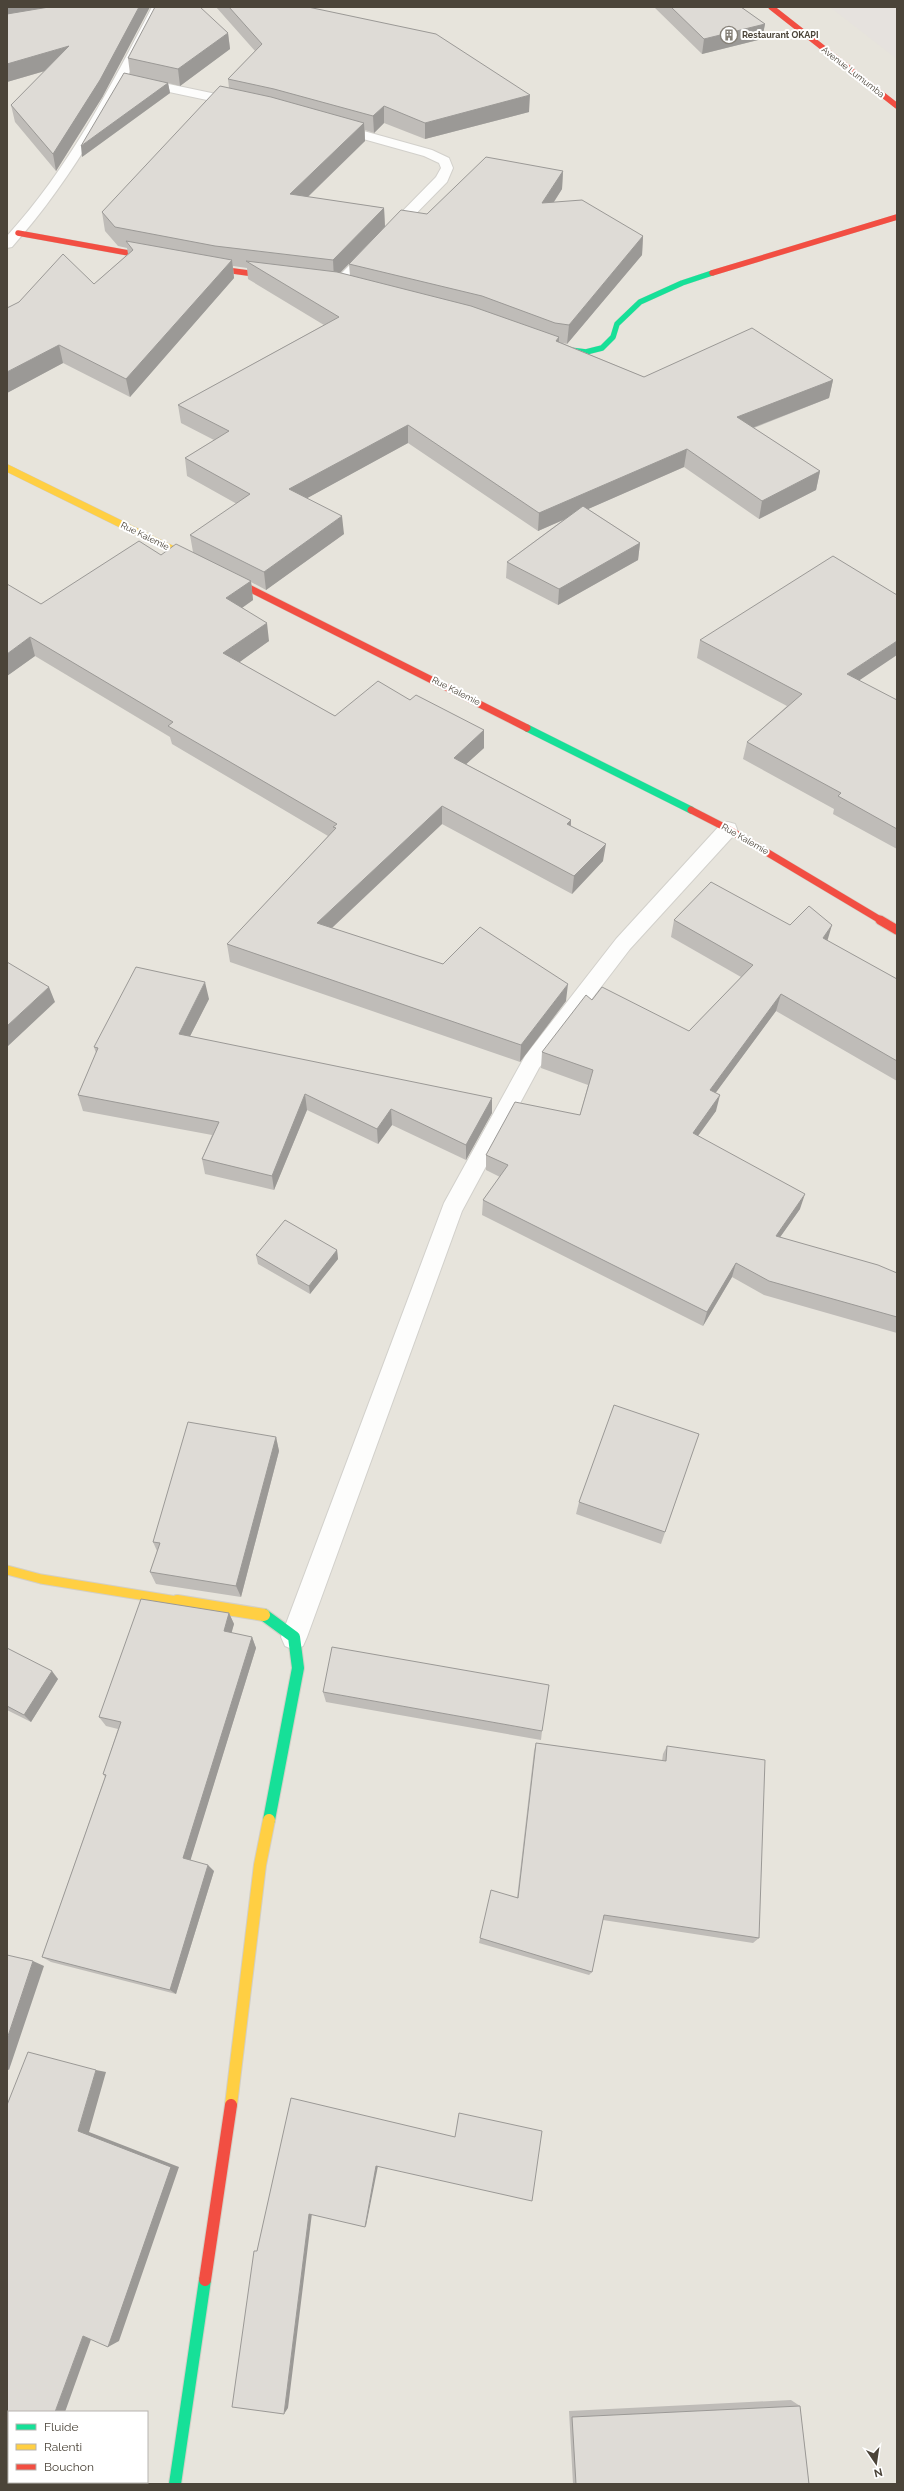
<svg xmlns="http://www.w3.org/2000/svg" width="904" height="2491" font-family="Raleway,sans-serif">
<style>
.residential{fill:#e7e4dc;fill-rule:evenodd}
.industrial{fill:#e6e2de}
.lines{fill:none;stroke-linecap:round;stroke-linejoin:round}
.street-casing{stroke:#d2d0cb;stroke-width:2}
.fast-far2-casing{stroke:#d3cfc5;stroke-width:6}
.fast-far1-casing{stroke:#d3cfc5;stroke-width:8}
.fast-casing{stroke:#d3cfc5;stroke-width:14}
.slow-far2-casing{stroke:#d3cfc5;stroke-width:8}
.slow-far1-casing{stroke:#d3cfc5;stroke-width:11}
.slow-casing{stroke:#d3cfc5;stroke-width:14}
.jam-far3-casing{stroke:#d3cfc5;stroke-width:6}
.jam-far2-casing{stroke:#d3cfc5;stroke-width:8}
.jam-far1-casing{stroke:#d3cfc5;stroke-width:11}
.jam-casing{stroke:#d3cfc5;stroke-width:14}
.street{fill:#fdfdfc;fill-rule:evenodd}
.fast-far2{stroke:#16e098;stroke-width:5.5}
.fast-far1{stroke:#16e098;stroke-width:7}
.fast{stroke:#16e098;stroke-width:12}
.slow-far2{stroke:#ffcf43;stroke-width:7}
.slow-far1{stroke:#ffcf43;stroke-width:9}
.slow{stroke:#ffcf43;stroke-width:12}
.jam-far3{stroke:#f24e42;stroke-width:5.5}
.jam-far2{stroke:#f24e42;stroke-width:7}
.jam-far1{stroke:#f24e42;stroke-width:9}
.jam{stroke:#f24e42;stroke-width:12}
.wall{fill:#bfbcb8}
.shaded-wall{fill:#9b9996}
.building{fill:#dedbd6;stroke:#9b9996}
.labels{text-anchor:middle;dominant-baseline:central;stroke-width:4;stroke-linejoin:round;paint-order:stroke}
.far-poi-label{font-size:9px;font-weight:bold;fill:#4b4439;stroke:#fff;text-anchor:start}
.far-street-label{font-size:9px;fill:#4b4439;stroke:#fff}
</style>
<rect width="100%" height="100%" fill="#f4f2ee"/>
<path class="residential" d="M7,7H897V2484H7ZM9,2412H147V2482H9Z"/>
<path class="industrial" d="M830,7H897V59Z"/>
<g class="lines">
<defs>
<path id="street" d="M152,7H164C120,92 76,175 12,247L7,248V236C69,168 110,88 152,7Z
M140,78L240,99L246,103L240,107L136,85L134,82Z
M335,123L432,150L449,158L453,168L447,182L343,288H333L331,285L333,282L436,177L441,168L439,163L424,156L331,130L329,127Z
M728,822L735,824L737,829L735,834L630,949L539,1068L462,1211L307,1637L303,1646L294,1650L285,1646L281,1637L444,1203L525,1056L616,939L721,824Z"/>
<path id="fast-far2" d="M553,348L586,352L602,348L613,337L617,324L640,302L682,283L712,273"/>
<path id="fast-far1" d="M527,728L691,810"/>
<path id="fast" d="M264,1615L294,1637L298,1668L269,1820
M175,2484L205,2280"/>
<path id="slow-far2" d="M7,468L196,561"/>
<path id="slow-far1" d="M7,1570L41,1579L183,1602"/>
<path id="slow" d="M177,1601L264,1615
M231,2105L260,1865L269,1820"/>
<path id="jam-far3" d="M771,7L897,106
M18,233L156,258
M204,267L277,277
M712,273L897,217"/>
<path id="jam-far2" d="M225,576L527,728
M691,810L728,829L882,921"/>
<path id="jam-far1" d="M880,920L897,930"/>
<path id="jam" d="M205,2280L231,2105"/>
</defs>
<use href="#street" class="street-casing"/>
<use href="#fast-far2" class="fast-far2-casing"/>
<use href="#fast-far1" class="fast-far1-casing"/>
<use href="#fast" class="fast-casing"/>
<use href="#slow-far2" class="slow-far2-casing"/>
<use href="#slow-far1" class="slow-far1-casing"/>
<use href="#slow" class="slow-casing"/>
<use href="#jam-far3" class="jam-far3-casing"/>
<use href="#jam-far2" class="jam-far2-casing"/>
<use href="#jam-far1" class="jam-far1-casing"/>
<use href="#jam" class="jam-casing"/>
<use href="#street" class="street"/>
<use href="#fast-far2" class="fast-far2"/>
<use href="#fast-far1" class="fast-far1"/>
<use href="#fast" class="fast"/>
<use href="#slow-far2" class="slow-far2"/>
<use href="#slow-far1" class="slow-far1"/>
<use href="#slow" class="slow"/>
<use href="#jam-far3" class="jam-far3"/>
<use href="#jam-far2" class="jam-far2"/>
<use href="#jam-far1" class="jam-far1"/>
<use href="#jam" class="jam"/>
</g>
<path class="wall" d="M7,7L103,96L56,171L15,122L11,105L45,71L7,82Z
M216,7H308L529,112L425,139L384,123L374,133L365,130V141L308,197L384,208L385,227L340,273L350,276L349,264L427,214L563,171L562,189L554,202L643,236L642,255L567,344L562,343L644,377L833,380L829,398L754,428L820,471L816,490L759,519L684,467L588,509L640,543L638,560L558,605L506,578L507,562L563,520L538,531L408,443L307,498L344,534L266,590L251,582L253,600L242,608L269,641L239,662L335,716L410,700L484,730V748L466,764L571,820V826L603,861L572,894L442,824L332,928L443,964L566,1001L520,1062L230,962L227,944L328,836L172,744L170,737L35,656L7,676L41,604L161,555L193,552L190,535L237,504L187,476L185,458L214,440L181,423L178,405L324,325L248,279L247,268L233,266L234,278L130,397L63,363L7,393L94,284L128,254L127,248L118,246L105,231L102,212L229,88L228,79L255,51Z
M654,7H741L765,24L762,39L702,54Z
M228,33L230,49L180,86L168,83L170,93L82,157L130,74L128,58Z
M700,640L859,681L897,700V849L833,814L834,809L743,759L747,742L787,706L697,658Z
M674,920L790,925L827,941L897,979V1081L776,1011L715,1093L716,1111L698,1136L800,1209L780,1237L897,1273V1333L764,1295L732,1277L703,1326L482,1215L483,1200L500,1177L486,1170V1155L580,1115L588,1085L541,1068L542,1052L592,1000L689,1031L741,977L671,937Z
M209,999L190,1036L492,1113L466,1160L392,1125L378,1144L307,1110L274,1190L205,1174L202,1159L212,1135L83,1111L78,1095L96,1053L94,1047Z
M337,1250L338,1259L310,1294L258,1264L256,1255Z
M276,1437L279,1451L241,1597L156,1584L150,1572L157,1551L153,1542Z
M694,1448L661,1544L576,1514L579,1502Z
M229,1613L234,1624L231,1633L252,1637L256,1648L190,1860L214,1871L176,1994L51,1962L42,1957L105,1777L103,1774L118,1729L106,1726L99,1717Z
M7,1648L58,1679L31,1722L7,1710Z
M323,1692L542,1731L541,1740L326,1702Z
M536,1743L662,1761L663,1754L667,1746L759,1938L753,1943L603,1920L592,1972L589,1975L479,1943L480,1938L517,1898L534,1751Z
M791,2400L800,2406L809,2484H573L569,2411Z"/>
<path class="shaded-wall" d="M7,7H90L7,22Z
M139,7H150L103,96L56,171L53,154Z
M765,24L762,39L702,54L704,39Z
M228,33L230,49L180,86L178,69Z
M69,46L72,63L7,82V64Z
M168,83L170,93L82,157L81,146Z
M530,95L529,112L425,139V123Z
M384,106V123L374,133L373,116Z
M364,123L365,141L291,213L290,194Z
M563,171L562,189L541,222L542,203Z
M384,208L385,227L334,279L333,260Z
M643,236L642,255L567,344L569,325Z
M232,260L234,278L130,397L126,379Z
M559,337L558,355L556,341Z
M59,345L63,363L7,393V372Z
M833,380L829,398L734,435L737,417Z
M408,425V443L291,507L289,489Z
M687,449L684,467L538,531L539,513Z
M820,471L816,490L759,519L762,501Z
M342,516L344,534L266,590L264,572Z
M640,543L638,560L558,605L559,589Z
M251,581L253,600L229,617L226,598Z
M267,623L269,641L226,672L223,653Z
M30,637L35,656L7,676V654Z
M897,641V655L842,692L847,674Z
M484,730V748L453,776L454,758Z
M442,806V824L319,940L317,923Z
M571,820L570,837L567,824Z
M606,844L603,861L572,894L574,876Z
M832,925L827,942L823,938Z
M205,982L209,999L183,1050L179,1034Z
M568,984L566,1001L520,1062L521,1045Z
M49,987L55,1002L7,1047V1026Z
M781,994L776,1011L706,1106L710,1090Z
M305,1094L307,1110L274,1190L272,1176Z
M720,1095L716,1111L689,1148L693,1133Z
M492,1098V1113L466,1160V1145Z
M391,1109L392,1125L378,1144L377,1129Z
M805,1194L800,1209L771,1250L776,1236Z
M337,1250L338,1259L310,1294L309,1286Z
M736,1263L732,1277L703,1326L707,1312Z
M276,1437L279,1451L241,1597L236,1586Z
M229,1613L234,1624L229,1642L224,1631Z
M252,1637L256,1648L189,1865L183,1858Z
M52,1671L58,1679L31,1722L24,1715Z
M208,1865L214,1871L176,1994L170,1990Z
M33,1961L44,1966L9,2070L7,2069V2039Z
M96,2070L106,2072L89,2132L179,2167L119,2341L108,2347L78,2131Z
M376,2166H378L366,2226L365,2227Z
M312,2213L288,2408L284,2414L309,2214Z
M94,2331L65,2412H55L83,2336Z"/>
<path class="building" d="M49,7H139L100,80L53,154L11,105L69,46L7,64V14Z
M155,7H200L228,33L178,69L128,58Z
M229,7H308L436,34L530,95L425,123L384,106L373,116L274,89L228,79L262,44Z
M671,7H741L765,24L704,39Z
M124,73L168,83L81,146Z
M220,86L271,97L364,123L290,194L384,208L333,260L215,246L115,227L102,212Z
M486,157L563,171L542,203L582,200L643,236L569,325L555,323L482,296L349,264L401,210L427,214Z
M126,241L232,260L126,379L59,345L7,372V308L19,302L63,254L94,284L133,250Z
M246,261L337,272L471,306L559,337L556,341L644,377L752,328L833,380L737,417L820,471L762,501L687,449L539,513L408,425L289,489L342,516L264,572L190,535L250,494L185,458L229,431L178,405L339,317Z
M583,506L640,543L559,589L507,562Z
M139,541L161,555L176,544L251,581L226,598L267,623L223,653L335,716L378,681L410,700L416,695L484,730L454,758L571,820L567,824L606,844L574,876L442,806L317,923L443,964L480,927L568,984L521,1045L227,944L336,828L333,827L337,824L168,726L173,722L30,637L7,654V584L41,604Z
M833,556L897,595V641L847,674L897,700V829L838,796L841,793L747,742L802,694L700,640Z
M711,882L790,925L809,906L832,925L823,938L897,979V1061L781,994L710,1090L720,1095L693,1133L805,1194L776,1236L878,1265L897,1273V1317L769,1281L736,1263L707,1312L483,1200L508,1165L486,1155L515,1102L580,1115L593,1070L542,1052L586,995L592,1000L602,987L689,1031L753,965L674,920Z
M7,962L49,987L7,1026Z
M136,967L205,982L179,1034L492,1098L466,1145L391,1109L377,1129L305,1094L272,1176L202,1159L219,1122L78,1095L98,1048L94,1047Z
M285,1220L337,1250L309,1286L256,1255Z
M614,1405L699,1434L665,1532L579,1502Z
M188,1422L276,1437L236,1586L150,1572L160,1543L153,1542Z
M141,1599L229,1613L224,1631L252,1637L183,1858L208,1865L170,1990L42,1957L106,1775L103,1774L121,1722L99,1717Z
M332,1647L549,1685L542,1731L323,1692Z
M7,1648L52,1671L24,1715L7,1706Z
M536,1743L666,1761L667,1746L765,1760L759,1938L604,1915L592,1972L480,1938L491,1890L518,1898Z
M7,1955L33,1961L7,2039Z
M28,2052L96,2070L78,2131L171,2167L108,2347L83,2336L55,2412H10L7,2411V2105Z
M291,2098L455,2137L459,2113L542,2131L532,2201L376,2166L365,2227L309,2214L284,2414L232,2407L254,2251H257Z
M800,2406L809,2484H576L572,2417Z"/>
<defs>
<symbol id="building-ring" viewBox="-11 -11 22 22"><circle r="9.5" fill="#fff" stroke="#868178" stroke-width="1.5"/><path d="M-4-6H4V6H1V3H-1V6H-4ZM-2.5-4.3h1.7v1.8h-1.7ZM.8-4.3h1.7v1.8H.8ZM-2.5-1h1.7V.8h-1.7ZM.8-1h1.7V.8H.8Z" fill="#868178"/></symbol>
</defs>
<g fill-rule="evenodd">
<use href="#building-ring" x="719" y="25" width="20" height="20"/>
</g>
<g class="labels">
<g class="far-poi-label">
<text x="742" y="35">Restaurant OKAPI</text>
</g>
<g class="far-street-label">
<text transform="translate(853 72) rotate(38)">Avenue Lumumba</text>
<text transform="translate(145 536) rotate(26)">Rue Kalemie</text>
<text transform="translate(456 691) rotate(27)">Rue Kalemie</text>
<text transform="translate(745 839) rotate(30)">Rue Kalemie</text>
</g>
</g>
<rect width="904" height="2491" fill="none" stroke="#4b4439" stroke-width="16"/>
<rect x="8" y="2411" width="140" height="72" fill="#ffffff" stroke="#b7b4b0"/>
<rect x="16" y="2424" width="20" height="6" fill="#16e098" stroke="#b7b4b0"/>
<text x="44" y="2431" font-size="12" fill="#4b4439">Fluide</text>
<rect x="16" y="2444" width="20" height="6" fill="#ffcf43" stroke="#b7b4b0"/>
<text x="44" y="2451" font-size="12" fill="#4b4439">Ralenti</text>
<rect x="16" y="2464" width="20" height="6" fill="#f24e42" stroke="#b7b4b0"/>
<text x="44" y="2471" font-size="12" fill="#4b4439">Bouchon</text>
<g transform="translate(876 2463) rotate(167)" stroke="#ffffff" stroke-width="3" paint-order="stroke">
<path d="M0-3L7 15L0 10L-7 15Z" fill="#4b4439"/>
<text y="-6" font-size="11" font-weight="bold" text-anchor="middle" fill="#4b4439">N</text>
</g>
</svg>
